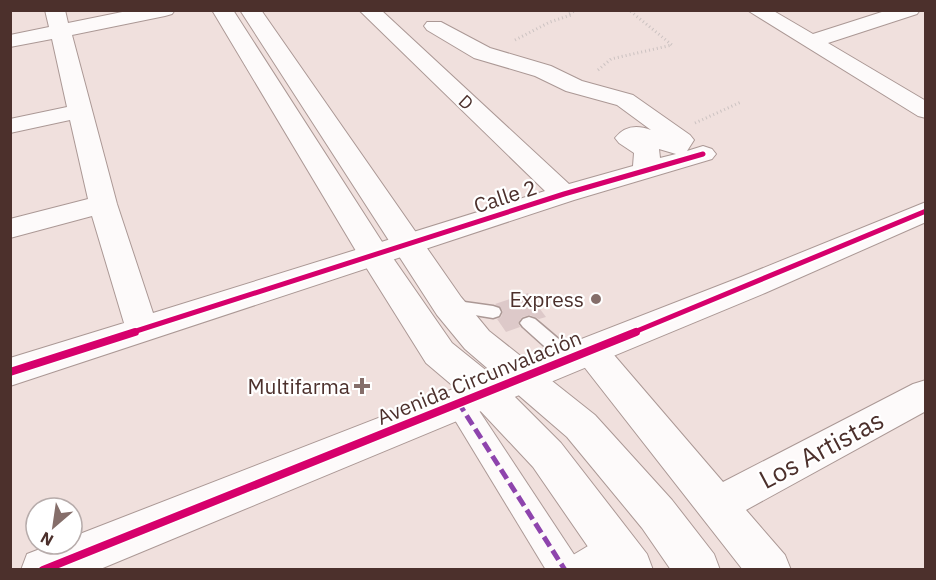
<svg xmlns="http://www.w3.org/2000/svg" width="936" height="580" font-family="'IBM Plex Sans',sans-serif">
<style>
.building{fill:#ddc9c9}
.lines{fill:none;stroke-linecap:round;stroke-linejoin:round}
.service-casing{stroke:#ab9895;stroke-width:3}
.pedestrian-casing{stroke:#ab9895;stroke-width:2}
.minor-casing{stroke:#ab9895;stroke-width:2}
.tertiary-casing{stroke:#ab9895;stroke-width:2}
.secondary-casing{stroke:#ab9895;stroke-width:2}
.path{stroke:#cbc2c1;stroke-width:3;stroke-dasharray:1 3;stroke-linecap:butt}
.service{fill:#fdfafa;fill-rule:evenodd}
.pedestrian{fill:#fdfafa;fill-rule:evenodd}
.minor{fill:#fdfafa;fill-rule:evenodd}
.tertiary{fill:#fdfafa;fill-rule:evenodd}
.secondary{fill:#fdfafa;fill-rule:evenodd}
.quiet{stroke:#8e44ad;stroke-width:5;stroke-dasharray:11 5;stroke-linecap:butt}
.cycleway-far1-casing{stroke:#fff;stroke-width:9}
.cycleway-casing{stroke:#fff;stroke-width:11}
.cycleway-far1{stroke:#d6006c;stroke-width:5}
.cycleway{stroke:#d6006c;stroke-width:8}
.poi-dot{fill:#856e6a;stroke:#fff;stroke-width:2}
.labels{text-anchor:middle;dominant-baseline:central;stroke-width:4.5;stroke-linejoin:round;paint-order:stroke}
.far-street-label{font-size:18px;fill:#4c302c;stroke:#fff}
.street-label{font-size:21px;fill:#4c302c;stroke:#fff}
.poi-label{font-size:21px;fill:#4c302c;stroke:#fff;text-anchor:end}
.near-street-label{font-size:26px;fill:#4c302c;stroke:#fff}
</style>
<rect width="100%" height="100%" fill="#f0e0dd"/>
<path class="building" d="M528,293L546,317L539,319L530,315L522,317L518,323L520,327L506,332L497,319L501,317L503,311L495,304Z"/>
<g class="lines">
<defs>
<path id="service" d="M450,300L493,306L499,308L501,312L499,316L493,318L444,310L442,306L444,302Z
M529,317L535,319L575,353L578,358L575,363L569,365L563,363L523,327L520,323L523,319Z"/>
<path id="pedestrian" d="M458,391L468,394L577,559L581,570H546L444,402L448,394Z"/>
<path id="minor" d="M45,10H65L68,23L132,10H175L172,14L165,16L72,35L117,204L153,313L545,191L359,10H381L569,184L633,166L634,153L619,143L615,138C625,125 638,125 651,130L617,105L566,91L535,76L474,58L427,30L424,26L427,22H441L490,48L551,66L582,81L633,95L690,135L694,140L687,151L703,146L712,149L716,154L712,159L574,200L10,386V358L124,323L92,216L10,238V219L88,199L70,120L10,133V119L67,107L52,39L10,47V35L49,27ZM659,149L676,154L660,158Z
M747,10H772L813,34L888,10H920L917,14L828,43L926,101V118L918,116Z
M590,337L602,341L723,482L913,384L926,380V411L746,510L785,555L791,570H743L578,359L573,350L578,341Z
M618,531L633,537L639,551L633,565L627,570H567L573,555L603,537Z"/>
<path id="tertiary" d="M926,202V222L765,293L98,570H21L27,554L53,544H72V537L741,277Z"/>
<path id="secondary" d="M212,10H233L386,248L452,343L498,380L561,443L647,554L653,570H604L533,467L472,402L426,363L359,256Z
M240,10H261L461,297L489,331L595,415L672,500L714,554L720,570H671L642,528L567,437L465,349L437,315Z"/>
</defs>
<use href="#service" class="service-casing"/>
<use href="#pedestrian" class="pedestrian-casing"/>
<use href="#minor" class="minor-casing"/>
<use href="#tertiary" class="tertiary-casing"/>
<use href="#secondary" class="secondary-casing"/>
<path class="path" d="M515,40L550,22L571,15L569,14L576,10
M598,70L611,59L672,45L629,10
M695,123L741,102"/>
<use href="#service" class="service"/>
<use href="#pedestrian" class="pedestrian"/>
<use href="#minor" class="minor"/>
<use href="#tertiary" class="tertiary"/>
<use href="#secondary" class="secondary"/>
<path class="quiet" d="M458,402L565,570"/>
<defs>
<path id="cycleway-far1" d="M130,333L564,194L703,154
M632,333L926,211"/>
<path id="cycleway" d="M10,372L135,332
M43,570L636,332"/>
</defs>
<use href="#cycleway-far1" class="cycleway-far1-casing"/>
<use href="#cycleway" class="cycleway-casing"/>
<use href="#cycleway-far1" class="cycleway-far1"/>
<use href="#cycleway" class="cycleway"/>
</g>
<g class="poi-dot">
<circle cx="596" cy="299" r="6"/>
<path d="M359 377h6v6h6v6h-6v6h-6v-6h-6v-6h6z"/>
</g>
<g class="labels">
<g class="far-street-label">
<text transform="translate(466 102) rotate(43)">D</text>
</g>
<g class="street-label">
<text transform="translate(505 196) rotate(-18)">Calle 2</text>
<text transform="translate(479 377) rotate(-22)">Avenida Circunvalación</text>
</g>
<g class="poi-label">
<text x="584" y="299">Express</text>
<text x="350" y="386">Multifarma</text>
</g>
<g class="near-street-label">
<text transform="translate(821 449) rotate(-28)">Los Artistas</text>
</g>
</g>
<rect width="936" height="580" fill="none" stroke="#4c302c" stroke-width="24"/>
<g transform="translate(54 526) rotate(209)"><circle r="28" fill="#ffffff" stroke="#b7acab" stroke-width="1.5"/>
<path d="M0-4.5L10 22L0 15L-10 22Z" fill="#856e6a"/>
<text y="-9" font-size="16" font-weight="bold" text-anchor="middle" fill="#4c302c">N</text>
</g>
</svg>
